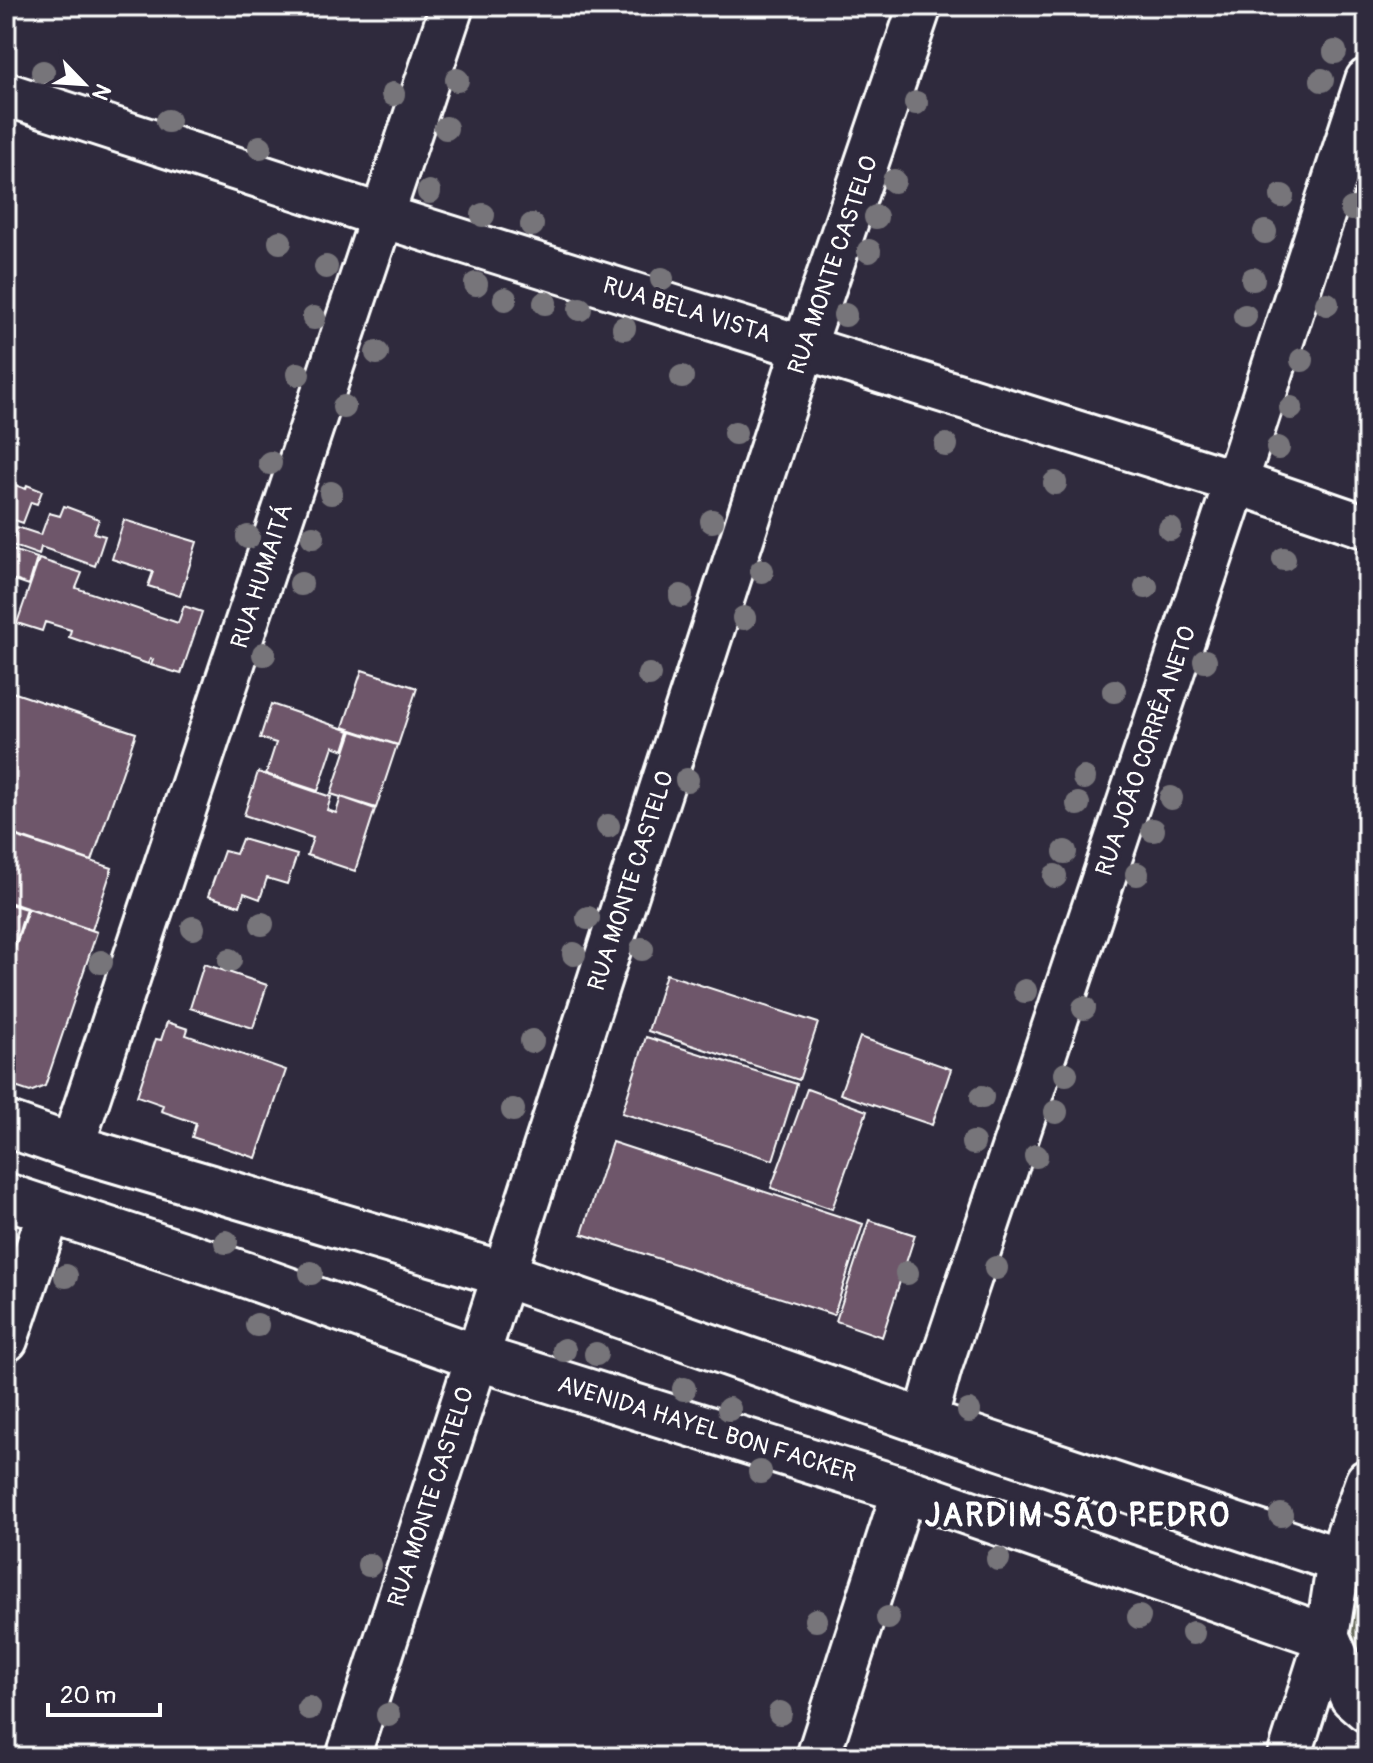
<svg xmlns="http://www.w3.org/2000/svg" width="1373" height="1763" font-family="Pangolin,sans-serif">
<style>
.green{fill:#656759;stroke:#b2b3ac;stroke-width:2}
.building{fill:#6e576a;stroke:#fff;stroke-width:2}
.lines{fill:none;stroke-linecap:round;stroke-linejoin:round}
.minor-casing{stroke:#fff;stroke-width:48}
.secondary-casing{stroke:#fff;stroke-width:50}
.minor{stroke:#2f2a3d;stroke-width:42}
.secondary{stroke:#2f2a3d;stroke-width:44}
.tree{fill:#77757a}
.labels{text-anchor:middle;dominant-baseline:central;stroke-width:7;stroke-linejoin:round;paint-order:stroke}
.street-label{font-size:24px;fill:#fff;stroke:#2f2a3d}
.district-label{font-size:32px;font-weight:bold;letter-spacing:2px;fill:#fff;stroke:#2f2a3d}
</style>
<rect width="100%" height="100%" fill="#2f2a3d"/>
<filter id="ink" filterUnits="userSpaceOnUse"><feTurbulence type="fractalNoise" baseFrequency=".0125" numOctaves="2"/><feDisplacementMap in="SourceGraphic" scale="16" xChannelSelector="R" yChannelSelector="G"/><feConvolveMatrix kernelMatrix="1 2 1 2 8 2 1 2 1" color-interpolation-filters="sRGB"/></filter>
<g filter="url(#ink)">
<path class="green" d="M1367,1568V1693L1342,1633L1359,1580Z"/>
<path class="building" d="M6,482L26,489L27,485L42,491L37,504L31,502L23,523L6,517Z
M64,506L99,519L94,533L105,536L95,566L41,547L39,555L11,545L17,527L41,535L49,513L60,516Z
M124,520L197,542L180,596L148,586L153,572L112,559Z
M6,548L37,558L29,585L6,577Z
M39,559L82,573L76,588L178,623L184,606L202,612L181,674L151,665L153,660L150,659L148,664L69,637L71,630L45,622L42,631L17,623Z
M362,670L417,688L398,745L343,727Z
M6,690L136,733L92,861L6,832Z
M271,704L350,731L344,750L333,746L318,791L266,774L276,743L260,738Z
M352,731L397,745L376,808L331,794Z
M258,772L331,797L327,810L336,813L341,797L375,809L355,871L307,855L313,838L244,815Z
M6,833L112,868L92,930L6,901Z
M242,839L297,855L287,884L267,878L260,899L244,893L240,906L208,896L224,851L236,854Z
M6,903L26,909L12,954L6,952Z
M28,909L97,932L45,1086L30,1092L6,1084V975Z
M204,964L267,985L253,1028L190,1008Z
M666,974L818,1023L799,1080L648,1031Z
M167,1022L188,1029L186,1035L286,1070L256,1158L192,1137L196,1123L161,1111L163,1105L137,1096L156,1039L161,1040Z
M646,1037L797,1084L773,1160L622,1113Z
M860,1037L951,1069L932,1125L840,1094Z
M807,1089L867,1111L832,1209L771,1188Z
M612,1142L863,1224L834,1315L582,1234Z
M869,1220L915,1235L882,1337L836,1321Z"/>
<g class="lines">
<defs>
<path id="minor" d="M6,94L382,216L1236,482L1367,527
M72,1147L452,6
M6,1340L50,1210
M925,1422L940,1367L1236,482L1367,80
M348,1757L804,347L920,6
M818,1757L904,1490
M1289,1757L1327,1637L1339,1560L1367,1481"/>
<path id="secondary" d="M6,1124L72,1147L503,1274L925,1422L1339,1560L1367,1543
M6,1196L246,1275L476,1357L904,1490L1327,1637L1352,1696L1367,1709"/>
</defs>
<use href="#minor" class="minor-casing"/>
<use href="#secondary" class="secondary-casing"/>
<use href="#minor" class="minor"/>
<use href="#secondary" class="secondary"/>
</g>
<g class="tree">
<circle cx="1335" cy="52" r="12"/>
<circle cx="43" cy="72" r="12"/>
<circle cx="457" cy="80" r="12"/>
<circle cx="1322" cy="80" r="12"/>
<circle cx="393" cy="94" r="12"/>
<circle cx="916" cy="103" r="12"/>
<circle cx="168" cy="121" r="12"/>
<circle cx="446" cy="128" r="12"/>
<circle cx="260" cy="147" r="12"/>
<circle cx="894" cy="181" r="12"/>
<circle cx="429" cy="192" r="12"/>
<circle cx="1282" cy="196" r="12"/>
<circle cx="1352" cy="209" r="12"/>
<circle cx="483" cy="215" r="12"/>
<circle cx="876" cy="217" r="12"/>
<circle cx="532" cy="225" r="12"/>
<circle cx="1265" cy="232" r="12"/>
<circle cx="280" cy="242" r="12"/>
<circle cx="869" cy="251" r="12"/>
<circle cx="326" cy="267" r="12"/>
<circle cx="662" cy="279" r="12"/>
<circle cx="1253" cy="279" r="12"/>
<circle cx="476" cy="284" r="12"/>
<circle cx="505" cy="299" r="12"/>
<circle cx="545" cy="303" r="12"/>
<circle cx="1327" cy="304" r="12"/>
<circle cx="580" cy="309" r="12"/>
<circle cx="845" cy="315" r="12"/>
<circle cx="1245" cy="316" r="12"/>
<circle cx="314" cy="318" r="12"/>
<circle cx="624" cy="328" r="12"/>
<circle cx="377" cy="353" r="12"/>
<circle cx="1302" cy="360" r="12"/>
<circle cx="298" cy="374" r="12"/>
<circle cx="682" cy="377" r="12"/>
<circle cx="344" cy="407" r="12"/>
<circle cx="1291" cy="408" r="12"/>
<circle cx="735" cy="433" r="12"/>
<circle cx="946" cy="445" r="12"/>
<circle cx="1278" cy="448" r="12"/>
<circle cx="270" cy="463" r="12"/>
<circle cx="1055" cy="483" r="12"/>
<circle cx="331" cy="493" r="12"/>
<circle cx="712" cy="521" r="12"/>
<circle cx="1170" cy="529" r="12"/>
<circle cx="248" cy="537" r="12"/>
<circle cx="313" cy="537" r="12"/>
<circle cx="1284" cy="559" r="12"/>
<circle cx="762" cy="571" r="12"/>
<circle cx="301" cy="584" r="12"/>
<circle cx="1146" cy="587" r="12"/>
<circle cx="681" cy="596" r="12"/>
<circle cx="744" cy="618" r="12"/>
<circle cx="264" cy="654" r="12"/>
<circle cx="1205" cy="661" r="12"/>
<circle cx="649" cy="675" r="12"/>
<circle cx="1114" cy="691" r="12"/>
<circle cx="1084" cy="778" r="12"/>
<circle cx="687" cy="780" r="12"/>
<circle cx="1171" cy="798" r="12"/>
<circle cx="1078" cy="804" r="12"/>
<circle cx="608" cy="826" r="12"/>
<circle cx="1153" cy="830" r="12"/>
<circle cx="1065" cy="852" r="12"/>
<circle cx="1137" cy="874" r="12"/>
<circle cx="1055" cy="876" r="12"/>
<circle cx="588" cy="918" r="12"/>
<circle cx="262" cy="924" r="12"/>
<circle cx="193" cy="928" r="12"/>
<circle cx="642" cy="949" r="12"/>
<circle cx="574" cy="954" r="12"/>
<circle cx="230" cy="960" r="12"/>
<circle cx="101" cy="962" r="12"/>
<circle cx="1025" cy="991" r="12"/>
<circle cx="1084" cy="1008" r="12"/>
<circle cx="532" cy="1041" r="12"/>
<circle cx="1066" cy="1074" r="12"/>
<circle cx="982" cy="1097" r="12"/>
<circle cx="513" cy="1110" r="12"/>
<circle cx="1056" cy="1112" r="12"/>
<circle cx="973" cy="1143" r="12"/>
<circle cx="1036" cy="1156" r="12"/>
<circle cx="226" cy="1242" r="12"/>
<circle cx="996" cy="1268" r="12"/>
<circle cx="311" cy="1273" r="12"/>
<circle cx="907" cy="1273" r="12"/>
<circle cx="66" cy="1276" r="12"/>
<circle cx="257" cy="1325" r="12"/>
<circle cx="564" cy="1350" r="12"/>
<circle cx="596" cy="1354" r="12"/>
<circle cx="684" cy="1389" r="12"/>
<circle cx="729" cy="1409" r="12"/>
<circle cx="969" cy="1411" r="12"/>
<circle cx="760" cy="1472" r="12"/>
<circle cx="1281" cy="1515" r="12"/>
<circle cx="998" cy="1559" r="12"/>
<circle cx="369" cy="1565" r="12"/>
<circle cx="1139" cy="1617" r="12"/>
<circle cx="888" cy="1618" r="12"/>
<circle cx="816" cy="1620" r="12"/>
<circle cx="1193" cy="1633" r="12"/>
<circle cx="309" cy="1708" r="12"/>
<circle cx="780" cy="1713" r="12"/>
<circle cx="388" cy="1715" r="12"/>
</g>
</g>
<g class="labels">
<g class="street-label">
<text transform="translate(833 265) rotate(-71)">RUA MONTE CASTELO</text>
<text transform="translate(687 310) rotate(17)">RUA BELA VISTA</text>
<text transform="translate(262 576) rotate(-72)">RUA HUMAITÁ</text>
<text transform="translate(1146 751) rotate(-71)">RUA JOÃO CORRÊA NETO</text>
<text transform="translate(631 881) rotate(-72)">RUA MONTE CASTELO</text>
<text transform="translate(707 1429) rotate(17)">AVENIDA HAYEL BON FACKER</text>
<text transform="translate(431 1497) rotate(-72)">RUA MONTE CASTELO</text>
</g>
<g class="district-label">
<text x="1078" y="1516">JARDIM SÃO PEDRO</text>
</g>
</g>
<rect width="1373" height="1763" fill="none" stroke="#2f2a3d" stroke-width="32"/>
<rect x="16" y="16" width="1341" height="1731" fill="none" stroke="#fff" stroke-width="3" filter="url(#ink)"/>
<g transform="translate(84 84) rotate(115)" stroke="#2f2a3d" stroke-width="6" paint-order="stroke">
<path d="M0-6L14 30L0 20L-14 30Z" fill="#ffffff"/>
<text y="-12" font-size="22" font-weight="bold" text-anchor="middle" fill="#ffffff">N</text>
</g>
<path d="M48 1703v12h112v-12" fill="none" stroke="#ffffff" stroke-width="4"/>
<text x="60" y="1703" font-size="24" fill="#ffffff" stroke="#2f2a3d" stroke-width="6" paint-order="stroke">20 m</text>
</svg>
